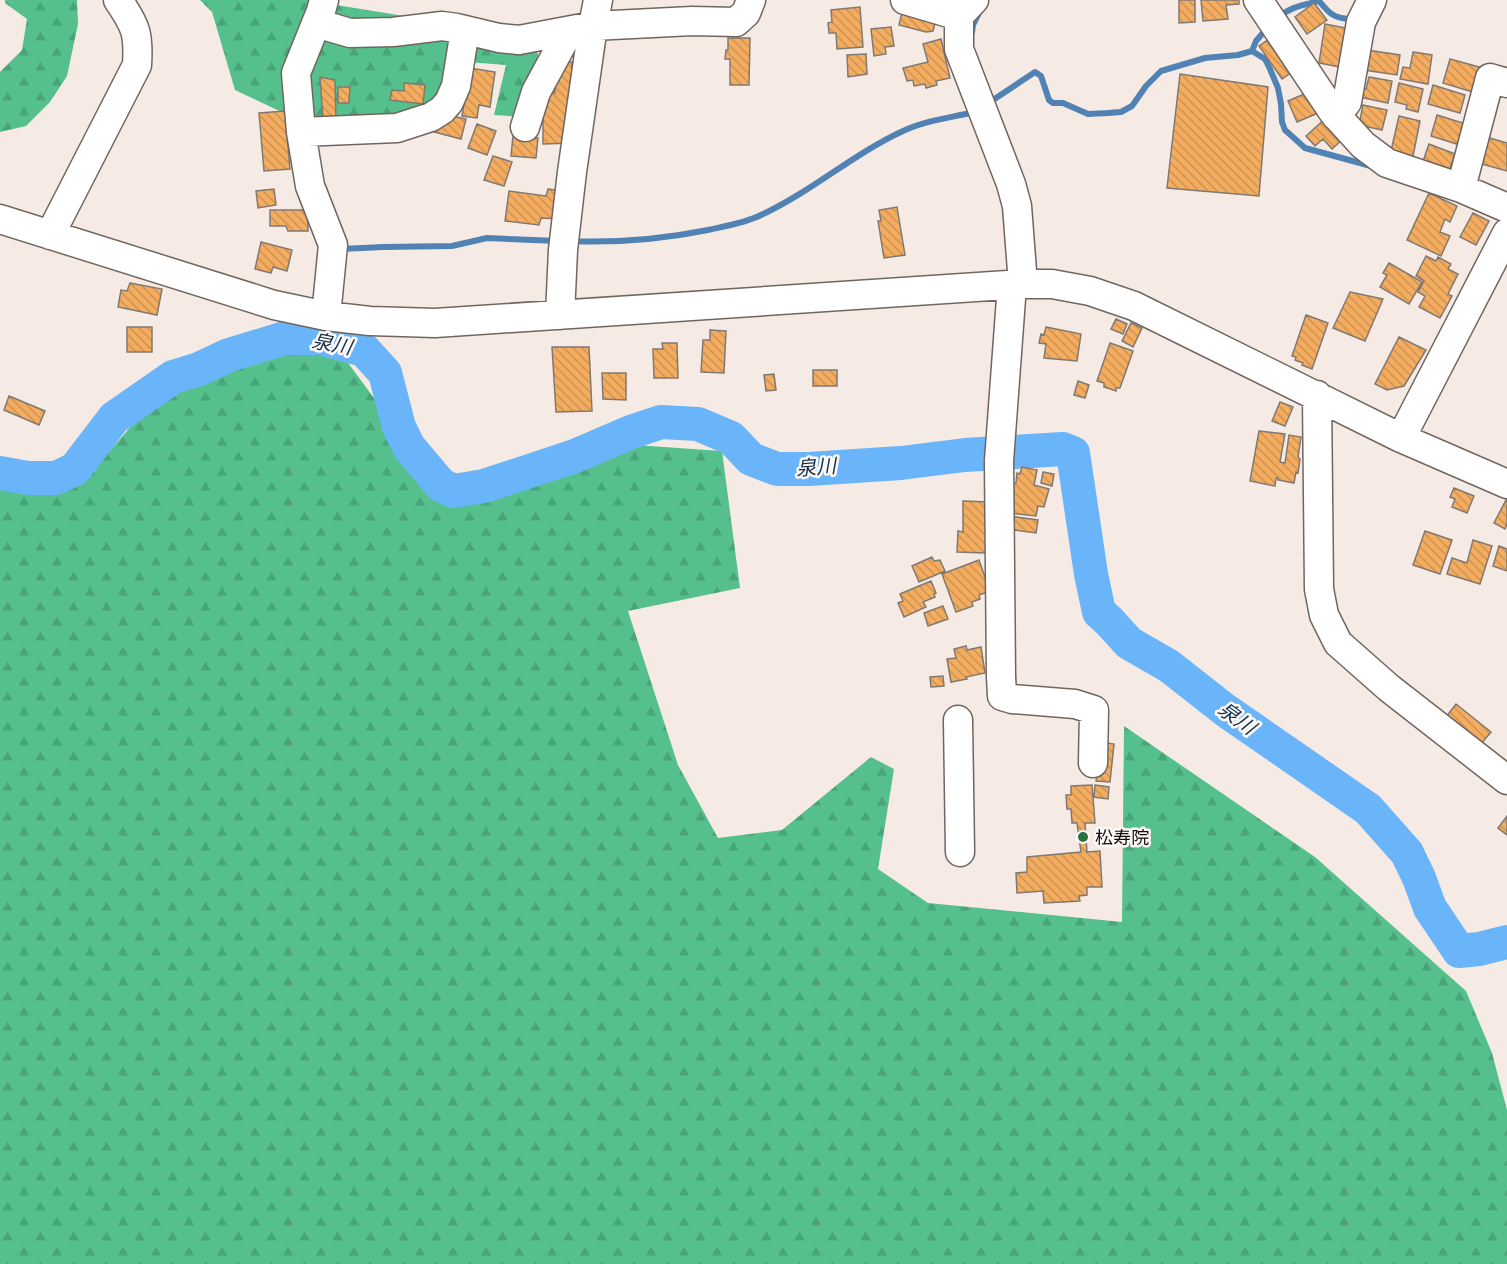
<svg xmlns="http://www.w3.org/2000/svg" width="1507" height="1264" font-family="Raleway,'Noto Sans JP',sans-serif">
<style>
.forest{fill:url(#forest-firs)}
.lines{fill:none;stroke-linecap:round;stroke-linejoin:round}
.stream{stroke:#5083b3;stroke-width:6}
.river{stroke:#6ab5fa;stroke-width:34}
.building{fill:url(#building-back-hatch);stroke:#817971;stroke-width:1.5}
.minor-casing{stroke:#706660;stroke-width:31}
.minor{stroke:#fff;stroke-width:28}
.poi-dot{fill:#28713e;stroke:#fef9f7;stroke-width:2}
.labels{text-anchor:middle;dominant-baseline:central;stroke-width:5;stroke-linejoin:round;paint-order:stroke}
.poi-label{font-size:18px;fill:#120e0c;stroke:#fef9f7;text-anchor:start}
.water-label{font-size:20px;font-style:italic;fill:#11304b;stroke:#fef9f7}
</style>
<defs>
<pattern id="forest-firs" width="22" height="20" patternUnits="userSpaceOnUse" patternTransform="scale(1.5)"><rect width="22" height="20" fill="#55c08c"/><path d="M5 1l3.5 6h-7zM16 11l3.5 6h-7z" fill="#49a478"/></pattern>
<pattern id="building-back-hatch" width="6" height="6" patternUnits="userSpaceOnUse" patternTransform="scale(1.5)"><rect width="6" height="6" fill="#f3ac60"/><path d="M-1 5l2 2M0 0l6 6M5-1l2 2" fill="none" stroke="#cf9352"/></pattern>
</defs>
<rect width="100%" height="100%" fill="#f6ebe4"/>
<path class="forest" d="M5,0H77L78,24L67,76L50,102L26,126L0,132V72L22,50L27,19L5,3Z
M200,0H323L324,3L533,37L538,55L525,117L494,115L506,65L468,62L441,103L326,133L235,90L212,12Z
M269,337L332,341L446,496L523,478L635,445L722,451L740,588L628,611L678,765L718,838L782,830L871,757L894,769L878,869L928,903L1122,922L1124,726L1315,857L1466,991L1492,1053L1507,1110V1264H0V481L66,485L97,466L173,377Z"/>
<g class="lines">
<path class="stream" d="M1278,18C1289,7 1304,5 1319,1C1329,13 1333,18 1350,19
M972,32L973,25L980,11
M1252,51L1256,41L1268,27
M990,102L1035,72L1041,76L1049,100L1053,103H1063L1088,114L1108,113L1121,112L1132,106L1146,86L1161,71L1205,58L1238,55L1252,51L1265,59L1270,69L1278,88L1281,104L1282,122L1285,130L1305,148L1371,166
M571,241C617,243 663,239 708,230C726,226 745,223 761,215C811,192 853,154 903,131C924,121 948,118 970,113L975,110
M341,249L383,247L452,246L487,238L558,241
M337,342L338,325"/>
<path class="river" d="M0,473L28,478H56L75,469L114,418L173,377L199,369L229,355L285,338H320L364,350L385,373L399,427L409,447L441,485L454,491L484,486L575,456L631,432L661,422L698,424L731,438L751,459L777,469H809L901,463L965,455L1063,449L1073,453L1091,574L1099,612L1109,621L1129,643L1169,666L1225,710L1368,809L1407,853L1419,878L1430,908L1459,951L1479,949L1507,942"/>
</g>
<path class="building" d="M1179,0H1195V22L1179,23Z
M1201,0H1239V4L1226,5L1228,19L1203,21Z
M1314,3L1327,20L1307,34L1295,17Z
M860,7L863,47L837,49L836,33H829L828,23L832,22L831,10Z
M903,8L937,16L933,31L926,32L899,25Z
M1325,24L1351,29L1345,68L1319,63Z
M891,27L894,46L885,47L886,54L874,56L871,29Z
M1272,37L1295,70L1282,79L1259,46Z
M728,38H750L749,85H730V59H725L726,50H728Z
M941,39L950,78L936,81L937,85L926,88L925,84L914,86L913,80L907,81L903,68L928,62L923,44Z
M1367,50L1400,55L1397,75L1364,70Z
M1413,52L1432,55L1428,84L1400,79L1403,67L1410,68Z
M866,54L867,74L848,77L847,55Z
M1450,59L1483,68L1476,93L1443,83Z
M555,62H572L573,143L543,144V93H555Z
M470,68L495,72L490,107L479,105L477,118L462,116Z
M1180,74L1268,87L1259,196L1167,188Z
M320,77L335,80L336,121L323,119Z
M1369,77L1392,81L1388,103L1359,97L1361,88L1366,89Z
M404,83L425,85L423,104L390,100L392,90L404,91Z
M1399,83L1423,89L1418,112L1406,109L1407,105L1395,102Z
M1433,85L1465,95L1460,113L1428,104Z
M338,87H350L349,103H338Z
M1309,92L1318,113L1297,122L1288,101Z
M1363,105L1387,110L1382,130L1359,125Z
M285,111L290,169L264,171L259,113Z
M438,113L466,119L461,139L434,132Z
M1437,115L1469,125L1463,146L1431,136Z
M1399,116L1420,121L1413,156L1391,151Z
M1327,117L1345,137L1332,149L1323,139L1315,146L1306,136Z
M477,124L496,131L487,155L468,148Z
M513,136L538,138L536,158L511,156Z
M1486,137L1507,143V171L1478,163Z
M1429,144L1455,154L1448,174L1422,164Z
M493,156L512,162L504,186L484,180Z
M274,189L276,205L258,208L256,191Z
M548,189L562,191V219L541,218L539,225L505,221L509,191L546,196Z
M1429,193L1457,206L1450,222L1445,219L1440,232L1450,236L1441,256L1407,240Z
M897,207L905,255L884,258L878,221H881L879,210Z
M270,210H308V231H288L286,226H270Z
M1473,213L1489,221L1476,245L1460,237Z
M261,242L292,250L287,271L273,267L271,273L255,269Z
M1426,256L1436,261L1438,257L1451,264L1448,269L1458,274L1448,294L1452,296L1440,318L1419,307L1425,296L1418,292L1424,281L1416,276Z
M1389,263L1422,282L1409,304L1380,287L1387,275L1383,273Z
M130,283L162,289L157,315L118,307L121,290L127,291Z
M1350,292L1383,299L1365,341L1333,328Z
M1306,315L1328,323L1312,369L1302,365L1303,363L1295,360L1296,357L1292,356Z
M1116,319L1127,324L1123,334L1111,329Z
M1131,323L1142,328L1133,347L1122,341Z
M127,327H152V352H127Z
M1046,327L1081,334L1077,361L1044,358L1046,344L1039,343L1041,334L1044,335Z
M710,330L726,331L724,373L701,372L703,340H710Z
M1399,337L1426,350L1404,386L1387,390L1375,384Z
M662,343H677L678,378H654L653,349H663Z
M1110,343L1133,351L1120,388H1116V391L1104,387V383L1097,381Z
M552,347H589L592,411L556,412Z
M813,370H837V386H813Z
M602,373H626V400L603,399Z
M774,374L776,390L766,391L764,375Z
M1078,381L1089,385L1085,398L1074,395Z
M9,396L45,411L39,425L4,410Z
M1280,402L1293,407L1285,426L1272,421Z
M1259,431L1285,434L1280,462L1285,463L1289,435L1301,437L1298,457L1300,459L1298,473L1296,472L1294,483L1278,480V478H1276L1275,486L1250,481Z
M1022,467L1037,470L1034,485L1049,489L1044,507L1038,506L1036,516L1008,513L1013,500L1014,490H1011L1013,483H1016L1017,473L1020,474Z
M1043,472L1054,474L1052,486L1041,483Z
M1454,488L1474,496L1467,513L1452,507L1455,499L1450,497Z
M1507,498V524L1505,529L1494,523Z
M963,501L990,502L986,553L957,552L958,531L963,532Z
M1008,516L1038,520L1036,533L1006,529Z
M1425,531L1452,540L1440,574L1413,565Z
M1473,540L1492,546L1480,584L1447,574L1452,558L1467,563Z
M1499,546L1507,549V571L1493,566Z
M932,557L934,561L940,560L945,571L919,582L912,566Z
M979,560L990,591L979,595L980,599L972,602L973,606L956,612L942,574Z
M931,581L936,593L934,594L935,597L923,602L926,607L904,617L898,603L903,601L900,594Z
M943,606L948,619L928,626L924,613Z
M966,646L967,650L981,647L985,673L966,677L967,679L951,682L947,659L956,658L954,649Z
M943,676L944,686L931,687L930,677Z
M1456,704L1491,732L1480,745L1446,717Z
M1102,742L1114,744L1110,782L1096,781Z
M1092,785L1095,823H1085L1087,852L1100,851L1102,887H1087V895L1079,896L1080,901L1044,903L1043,891L1017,893L1016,873L1027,872V857L1081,852L1077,823H1072L1071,809H1067L1066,795H1071V786Z
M1095,785L1109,787L1108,799L1094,797Z
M1507,816V835L1498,828Z"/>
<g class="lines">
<defs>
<path id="minor" d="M324,0L321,11L296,73L301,132L310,186L333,245L326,316
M905,0L959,16
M974,0L959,16V49L1011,184L1017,206L1023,284
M1258,0L1333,112L1363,145L1387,163L1461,188L1507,208
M316,23L350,33L393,32L442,26L457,28L499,38L519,40L593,26L692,21L736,22L746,13L751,0
M1336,116L1347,102L1361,22L1372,0
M525,127L536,92L569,31
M301,132L397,128L431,117L442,110L449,102L456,86L465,30
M1461,188L1490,78L1507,83
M0,219L274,305L326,316L370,321L435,323L1023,284H1052L1090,291L1134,306L1401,438L1507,484
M50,235L137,65C139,34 136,26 118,0
M1012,285L999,461L1001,676L1002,696L1012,699L1075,704L1094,710L1093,763
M560,315L563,250L572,172L593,26L598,0
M1317,395L1319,589L1324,615L1338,643L1389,688L1507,780
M1401,438L1507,233
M958,720L960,852"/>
</defs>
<use href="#minor" class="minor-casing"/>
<use href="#minor" class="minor"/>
</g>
<circle class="poi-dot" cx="1083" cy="837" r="6"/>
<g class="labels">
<g class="poi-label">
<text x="1095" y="837">松寿院</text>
</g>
<g class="water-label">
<text transform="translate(332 344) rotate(11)">泉川</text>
<text transform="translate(816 467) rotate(-4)">泉川</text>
<text transform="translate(1237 718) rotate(36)">泉川</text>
</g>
</g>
</svg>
